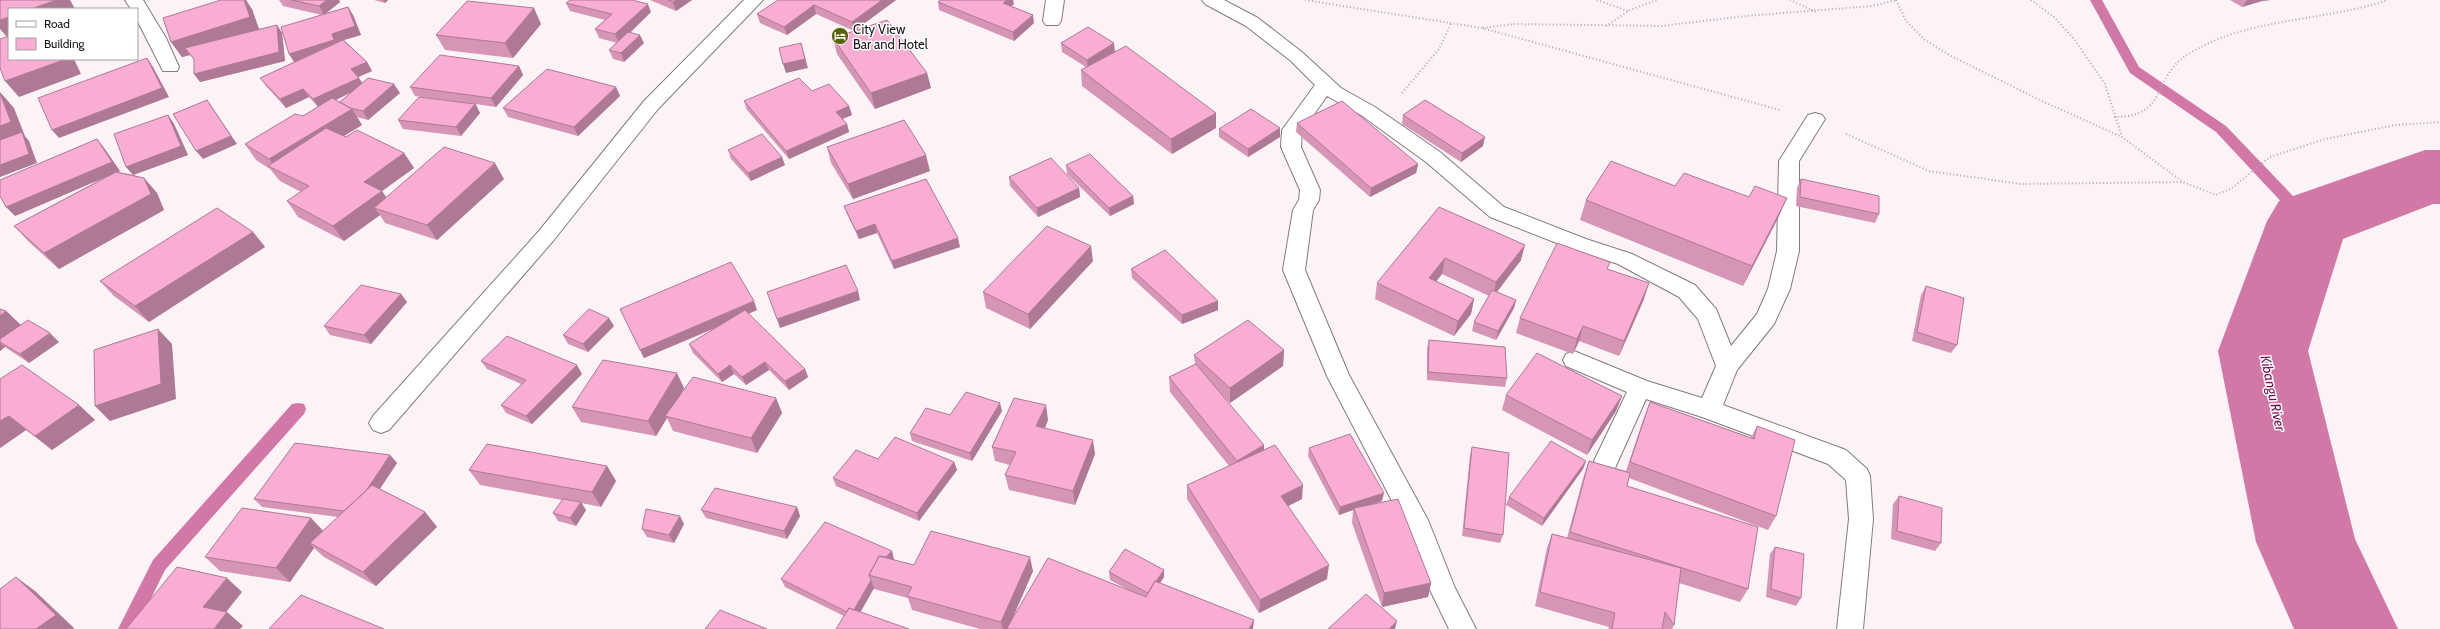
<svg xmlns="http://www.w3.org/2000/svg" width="2440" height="629" font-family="Cabin,sans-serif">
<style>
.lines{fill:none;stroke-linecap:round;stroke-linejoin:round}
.stream{fill:#d278a7;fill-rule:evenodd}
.river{fill:#d278a7;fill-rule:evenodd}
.minor-casing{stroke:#837b7f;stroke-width:2}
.path{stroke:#afa8ab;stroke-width:2;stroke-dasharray:1 2.5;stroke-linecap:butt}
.minor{fill:#fff;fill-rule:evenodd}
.wall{fill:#d695b5;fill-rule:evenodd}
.shaded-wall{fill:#ae7994}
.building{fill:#f9add3;stroke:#ae7994}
.labels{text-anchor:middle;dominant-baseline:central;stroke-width:3;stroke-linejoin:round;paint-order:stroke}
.poi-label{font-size:13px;fill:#191618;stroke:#fff;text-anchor:start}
.water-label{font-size:14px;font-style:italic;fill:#7a0a52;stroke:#fff}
</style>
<rect width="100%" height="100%" fill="#fcf3f7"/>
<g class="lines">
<path class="stream" d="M2090,0H2102L2139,67L2226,126L2313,217L2315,221L2313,225H2303L2216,132L2130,73Z
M298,403L304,404L306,409L304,414L165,570L136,629H118L153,560L292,404Z"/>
<path class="river" d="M2425,150H2440V204H2433L2343,239L2308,351L2355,539L2398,629H2294L2256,542L2218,351L2267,221L2279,201Z"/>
<defs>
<path id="minor" d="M125,0H143L166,38L179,67L177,71H163L137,20V9H131Z
M744,0H763L658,109L553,241L389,430L381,433L373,430L369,423L373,416L539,231L644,101Z
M1046,0H1064L1061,21L1058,25H1046L1043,21Z
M1202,0H1224L1258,18L1303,53L1341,88L1375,107L1440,152L1504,207L1586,239L1632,254L1695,285L1716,309L1731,346L1757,314L1768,289L1777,251L1779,161L1808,115L1815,113L1822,115L1825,119L1799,161V251L1790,289L1774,324L1737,370L1723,405L1846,450L1867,469L1870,476L1873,519L1863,629H1837L1849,519L1846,480L1828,464L1702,417L1646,399L1615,468L1606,471L1597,468L1594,461L1627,392L1566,366L1563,360L1566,354L1574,351L1647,381L1702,398L1716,366L1698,319L1679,297L1618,264L1572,249L1490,217L1426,162L1361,115L1327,96L1302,131L1301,147L1320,190L1319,200L1313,210L1305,270L1349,375L1428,520L1455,588L1476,629H1449L1431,592L1407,530L1327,376L1283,270L1293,210L1299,200L1300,190L1281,147L1282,130L1315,85L1291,61L1246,26L1205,4Z"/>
</defs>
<use href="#minor" class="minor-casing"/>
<path class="path" d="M1305,0L1482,28L1780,110
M1597,0L1628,11
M1790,0L1816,12
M1896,0L1906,21L1925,40L1951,56L2044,102L2122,137
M2031,0L2054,17L2074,39L2105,84L2122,137L2183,182
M1606,26L1630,10L1657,0
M1483,28L1514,24L1661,26L1746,16L1872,6L1896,0
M1402,93L1439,49L1452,22
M2114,117C2168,118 2152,77 2187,55C2246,17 2323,22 2388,0
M1846,134L1929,171L2021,184L2183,182L2216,195L2232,188L2270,157L2325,139L2396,125L2440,122"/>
<use href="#minor" class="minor"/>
</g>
<path class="wall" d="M279,0H339L340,2L326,13L348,7L353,15L361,35L344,40L367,62L372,71L358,77L362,83L400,93L368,120L357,117L362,125L343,136L346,137L404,153L414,168L382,191L386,197L504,179L437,240L385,223L380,215L344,241L298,217L287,201L301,192L280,181L270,169L256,160L245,144L303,116L318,107L309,97L286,108L266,86L260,78L294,62L322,15L283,6ZM350,93L340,102L336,100Z
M374,0H388L385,3Z
M650,0H692L676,11Z
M778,0H896L855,30L927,73L931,88L875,109L837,54L833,38L854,31L816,14L787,35L760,23L757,14Z
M2230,0H2270L2262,1L2242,7Z
M938,2L1014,4L1011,6L1034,23L1014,41L939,10Z
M566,3L651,12L630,33L644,43L624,62L613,59L609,50L617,43L599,38L595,29L605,20L570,11Z
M252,9L259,29L277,25L282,33L285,61L200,82L194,60L190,55L182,57L171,42Z
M541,24L513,58L445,50L436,35Z
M1061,43L1115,52L1216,113V128L1172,154L1082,86L1081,70L1086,67L1062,52Z
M519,66L523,75L496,107L476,104L480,113L461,136L403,129L398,120L451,101L415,96L410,87Z
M616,87L620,96L578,136L508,117L503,108Z
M812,91L849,106L852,115L843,119L847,124L849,132L789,159L747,110L744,101Z
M168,115L174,124L188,155L133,175L144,178L157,193L164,210L59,269L29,242L14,226L109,175L15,216L97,139L104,148L120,171L117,172L133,175Z
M1403,115L1483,146L1461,162L1402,124Z
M1297,123L1418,164L1416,173L1370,197L1296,132Z
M1219,129L1280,137L1248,157L1219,137Z
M827,147L930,171L853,199L831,163Z
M728,150L785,165L751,181L731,159Z
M1066,165L1133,196L1134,204L1110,216L1067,174Z
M1009,177L1079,188L1080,197L1038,217L1010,186Z
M1801,179L1879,214L1875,223L1796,206L1797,188Z
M1675,186L1749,197L1787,198L1778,218L1743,286L1580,220L1586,200Z
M844,206L960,247L894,269L877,233L859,239L847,214Z
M1439,207L1521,260L1497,292L1516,300L1514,308L1496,340L1472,331L1474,322L1489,296L1442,274L1436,281L1474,299L1471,314L1454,336L1375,299L1377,283Z
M253,232L265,247L149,322L114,296L100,281Z
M1093,261L1030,329L986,308L983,292Z
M1131,269L1218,301V310L1182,324L1132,278Z
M1926,286L1957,345L1951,353L1912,341L1921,295Z
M401,294L407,302L371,344L330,335L324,326Z
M1644,299L1619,356L1579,341L1573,354L1516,333L1520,318Z
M0,309L6,311L21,325L59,342L29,363L5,347L0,351Z
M620,309L757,310L748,314L805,369L808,377L789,390L769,370L746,385L734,374L722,382L693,353L689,344L718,327L644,358Z
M614,326L588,352L568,344L563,335Z
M1429,340L1507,378L1505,387L1427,380V349Z
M1284,350L1283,366L1230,403L1222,395L1302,499L1288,506L1327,579L1259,613L1187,499V485L1229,466L1170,392L1169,377L1195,364L1194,355Z
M481,361L582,374L532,424L506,413L501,405L521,384L487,369Z
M0,379L79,405L95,420L52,450L26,430L0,448Z
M684,388L680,396L776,398L782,413L757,453L673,431L667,418L656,436L581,422L572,407Z
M1506,395L1622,396L1616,411L1587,455L1502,410Z
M1650,402L1751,438L1757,426L1776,516L1768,530L1629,478L1627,486L1748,589L1740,602L1679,583L1674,625L1672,629H1608L1609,627L1535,606L1547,548L1552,534L1567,538L1584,475L1589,461L1626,471L1644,417Z
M1002,411L972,461L912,441L910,433L950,415Z
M1048,420L1045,428L1095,454L1075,505L1009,490L1005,475L1010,465L995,461L992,447Z
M1472,447L1503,535L1500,543L1462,536L1470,455Z
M1309,448L1382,501L1370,505L1431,583L1428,597L1382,607L1352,523L1353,510L1339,515L1308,456Z
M390,455L397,463L380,489L425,512L437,527L376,586L324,557L314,548L290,582L220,571L205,557L311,518L323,531L338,517L262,507L254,499Z
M878,459L954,462L957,470L919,521L836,486L833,478Z
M1586,461L1583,469L1542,526L1506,505L1509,497Z
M607,466L616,481L601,507L581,503L586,510L576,526L558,521L553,513L562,500L480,485L469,470Z
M1899,496L1941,543L1935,551L1891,539L1893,504Z
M797,507L800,516L787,539L706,518L701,510Z
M684,524L674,543L647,537L642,529Z
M1775,547L1801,598L1796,606L1766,597L1770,554Z
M894,559V560L914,565L1033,571L1010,623L1127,589L1110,580L1109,572L1164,577L1160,583L1253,629H980L912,610L908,598L874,589V588L860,612L844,616L785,587L781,579Z"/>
<path class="shaded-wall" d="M56,0H70L75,9H31Z
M244,0H246L252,9L260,32L185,48L190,55L182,57L171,42Z
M327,0H339L340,2L324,15L319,6Z
M383,0H388L385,3Z
M676,0H692L676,11L673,2Z
M882,0H896L854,31L852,22Z
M1007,0H1013L1014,4L1005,12L1003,3Z
M2247,0H2270L2262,1L2242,7Z
M648,4L651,12L619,43L615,34Z
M814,5L816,14L787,35L784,27Z
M348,7L353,15L361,35L337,42L294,62L289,54L332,34Z
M534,8L541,24L513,58L505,43Z
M1033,15L1034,23L1014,41L1013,32Z
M9,17V37L8,38L0,29V20Z
M277,25L282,33L285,61L200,82L194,74Z
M640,35L644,43L624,62L621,53Z
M801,43L808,68L786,73L783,64Z
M1114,43L1115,52L1088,69L1087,60Z
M147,58L153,67L169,97L59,138L52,130Z
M66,59H74L81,74L19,97L5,81Z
M367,62L372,71L356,78L351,69Z
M519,66L523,75L496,107L491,98Z
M927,73L931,88L875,109L871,93Z
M359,78L364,86L319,108L313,99Z
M394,84L400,93L368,120L363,111Z
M616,87L620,96L578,136L574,127Z
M303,89L309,97L286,108L280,99Z
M0,92L14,108L25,136L29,141L37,163L0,177Z
M207,100L237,144L203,159L196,151Z
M475,104L480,113L461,136L456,127Z
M849,106L852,115L839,120L836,112Z
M352,109L362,125L284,173L277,170L269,159Z
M1216,113V128L1172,154L1171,139Z
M168,115L174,124L188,155L133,175L126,167Z
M847,124L849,132L789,159L786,151Z
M1280,128V137L1248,157V149Z
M1485,137L1483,146L1461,162L1462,153Z
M97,139L104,148L120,171L15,216L6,207Z
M404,153L414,168L382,191L392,206L374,208L380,215L344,241L333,226L364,182Z
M926,155L930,171L853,199L848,184Z
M782,157L785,165L751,181L748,173Z
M495,163L504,179L437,240L427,225Z
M1418,164L1416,173L1370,197L1371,188Z
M144,178L157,193L164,210L59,269L44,253Z
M1079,188L1080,197L1038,217L1037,208Z
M1133,196L1134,204L1110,216L1109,208Z
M1787,198L1778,218L1743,286L1752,266Z
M875,224L877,233L859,239L856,231Z
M253,232L265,247L149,322L135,306Z
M958,238L960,247L894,269L892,261Z
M1525,245L1521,260L1493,297L1496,282Z
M1091,246L1093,261L1030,329L1028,314Z
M1445,258L1442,274L1427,293L1429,278Z
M1649,283L1644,299L1619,356L1624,341Z
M858,291L860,300L780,328L777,319Z
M401,294L407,302L371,344L364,335Z
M1474,299L1471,314L1454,336L1458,321Z
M1516,300L1514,308L1496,340L1498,331Z
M754,301L757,310L644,358L640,350Z
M1218,301V310L1182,324V315Z
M6,311L27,331L0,342V316Z
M609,318L614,326L588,352L583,344Z
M1583,326L1579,341L1573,354L1577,339Z
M158,329L172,344L176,399L110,421L95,406Z
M50,333L59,342L29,363L20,354Z
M0,343L5,347L0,351Z
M1284,350L1283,366L1230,403V388Z
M765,362L769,370L746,385L742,377Z
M577,365L582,374L532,424L526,416Z
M730,365L734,374L722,382L718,374Z
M805,369L808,377L789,390L785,381Z
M677,373L684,388L667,417L665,416L667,418L656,436L648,421Z
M1622,396L1616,411L1587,455L1592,440Z
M776,398L782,413L757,453L751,438Z
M1000,403L1002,411L972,461L970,453Z
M79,405L95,420L52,450L35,436Z
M1046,405L1048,420L1039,441L1036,426Z
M9,416L26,430L0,448V421Z
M1093,440L1095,454L1075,505L1073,491Z
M1264,445V460L1237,475V461Z
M390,455L397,463L359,520L352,512Z
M1586,461L1583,469L1542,526L1544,518Z
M954,462L957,470L919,521L917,513Z
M607,466L616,481L601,507L592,492Z
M1303,485L1302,499L1280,510L1281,496Z
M1384,493L1382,501L1354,510V508L1353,510L1339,515L1340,507Z
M581,502L586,510L576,526L570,518Z
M797,507L800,516L787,539L784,531Z
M425,512L437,527L376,586L363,572Z
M680,516L684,524L674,543L669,535Z
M311,518L325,533L310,543L314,548L290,582L276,568Z
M892,551L894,559L885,570L882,562Z
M1030,557L1033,571L1008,629H1003L1001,622Z
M1329,565L1327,579L1259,613L1260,600Z
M1164,570V577L1148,601V593Z
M16,577L35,591L74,628L73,629H36Z
M227,578L242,592L219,621L203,607Z
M871,580L874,588L855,622L851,614Z
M1431,583L1428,597L1382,607L1384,593Z
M227,612L243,626L240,629H214Z
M1254,620L1253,629H1249Z
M1397,621L1395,629H1389Z"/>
<path class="building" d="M0,0H56L31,9H9V17L0,20Z
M221,0H244L250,17L171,42L163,18Z
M291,0H327L319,6Z
M570,0H632L648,4L615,34L595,29L612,14L566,3Z
M668,0H676L673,2Z
M778,0H882L852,22L814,5L784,27L757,14Z
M940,0H1007L1003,3L1033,15L1013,32L938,2Z
M467,1L534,8L505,43L436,35Z
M348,7L355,26L332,34L334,40L289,54L281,27Z
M887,20L927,73L871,93L833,38Z
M277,25L279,52L194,74V59L185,48Z
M1088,27L1114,43L1087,60L1061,43Z
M628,32L640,35L621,53L609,50Z
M9,36V59H66L5,81L0,68V39Z
M343,40L367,62L351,69L359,78L313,99L303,89L280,99L260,78Z
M801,43L805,59L783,64L779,48Z
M1126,46L1216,113L1171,139L1081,70Z
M440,55L519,66L491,98L410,87Z
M147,58L162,88L52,130L38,98Z
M547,69L616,87L574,127L503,108Z
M368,78L394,84L363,111L350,108L340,102Z
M799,78L812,91L829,84L849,106L836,112L847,124L786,151L744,101Z
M0,93L11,122L0,126Z
M419,97L475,104L456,127L398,120Z
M332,98L352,109L269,159L245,144L295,114L303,116Z
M207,100L231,136L196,151L173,114Z
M1425,100L1485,137L1462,153L1403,115Z
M1342,101L1418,164L1371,188L1297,123Z
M1251,109L1280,128L1248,149L1219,129Z
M168,115L181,146L126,167L114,134Z
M904,120L926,155L848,184L827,147Z
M326,128L346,137L357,130L404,153L364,182L382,191L333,226L287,201L309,186L268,166Z
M22,132L29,154L0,165V140Z
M762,134L782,157L748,173L728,150Z
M97,139L112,162L6,207L0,196V180Z
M444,147L495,163L427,225L374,208Z
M1090,154L1133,196L1109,208L1066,165Z
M1051,158L1079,188L1037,208L1009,177Z
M1611,161L1675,186L1684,173L1749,197L1755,186L1787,198L1752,266L1586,200Z
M116,172L144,178L151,194L44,253L14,226Z
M926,179L958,238L892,261L875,224L856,231L844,206Z
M1801,179L1879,196V214L1800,197Z
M1439,207L1525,245L1496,282L1445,258L1429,278L1474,299L1458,321L1377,283Z
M217,208L253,232L135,306L100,281Z
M1047,226L1091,246L1028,314L983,292Z
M1557,243L1610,262L1607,269L1649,283L1624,341L1583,326L1577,339L1520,318Z
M1165,250L1218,301L1182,315L1131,269Z
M731,262L754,301L640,350L620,309Z
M846,265L858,291L777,319L767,292Z
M361,285L401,294L364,335L324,326Z
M1926,286L1964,298L1957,345L1917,332Z
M1492,290L1516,300L1498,331L1474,322Z
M0,309L6,311L0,316Z
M589,309L609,318L583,344L563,335Z
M745,310L805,369L785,381L765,362L742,377L730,365L718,374L689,344Z
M28,320L50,333L20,354L0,342V339Z
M1248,320L1284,350L1230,388L1194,355Z
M158,329L161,384L95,406L94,350Z
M507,336L577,365L526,416L501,405L526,380L481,361Z
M1429,340L1505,347L1507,378L1428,372Z
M1537,353L1622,396L1592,440L1506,395Z
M603,360L677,373L648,421L572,407Z
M1196,364L1264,445L1237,461L1169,377Z
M22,365L79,405L35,436L9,416L0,421V379Z
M693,377L776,398L751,438L665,416Z
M966,392L1000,403L970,453L910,433L926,408L950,415Z
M1014,398L1046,405L1036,426L1093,440L1073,491L1005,475L1016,452L992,447Z
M1650,402L1754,439L1757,426L1795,440L1776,516L1630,462Z
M1350,434L1384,493L1340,507L1309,448Z
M895,437L954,462L917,513L833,478L856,450L878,459Z
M1551,441L1586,461L1544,518L1509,497Z
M295,443L390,455L366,491L344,511L254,499Z
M487,444L607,466L592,492L469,470Z
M1275,445L1303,485L1281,496L1329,565L1260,600L1187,485Z
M1472,447L1509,453L1503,535L1464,528Z
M1589,461L1630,473L1627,486L1758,527L1748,589L1570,532Z
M372,485L425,512L363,572L310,543Z
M715,488L797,507L784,531L701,510Z
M1899,496L1942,508L1941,543L1897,531Z
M563,499L581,502L570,518L553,513Z
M1398,499L1431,583L1384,593L1354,508Z
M242,508L311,518L276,568L205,557Z
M646,509L680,516L669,535L642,529Z
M825,522L892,551L886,557L879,556L869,575L871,580L854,610L849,608L847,612L781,579Z
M931,531L1030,557L1001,622L907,596L912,587L869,575L879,556L914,565Z
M1552,534L1681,568L1674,625L1665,612L1662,629H1612L1615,613L1540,592Z
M1775,547L1804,554L1801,598L1771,589Z
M1125,549L1164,570L1156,581H1155L1148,593L1109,572Z
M1048,558L1146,597L1155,581L1254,620L1249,629H1009L1007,628Z
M177,567L227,578L203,607L227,612L214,629H126Z
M16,577L56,615L36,629H0V589Z
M1366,594L1397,621L1389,629H1328Z
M301,595L384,629H269Z
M849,608L909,629H836Z
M720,610L767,629H705Z"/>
<defs>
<symbol id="hotel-disc" viewBox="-11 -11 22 22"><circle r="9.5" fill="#586304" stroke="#fff"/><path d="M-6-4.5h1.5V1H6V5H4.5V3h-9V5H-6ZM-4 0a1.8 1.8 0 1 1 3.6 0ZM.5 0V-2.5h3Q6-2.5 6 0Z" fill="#fff"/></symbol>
</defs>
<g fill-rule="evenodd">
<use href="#hotel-disc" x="830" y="26" width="20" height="20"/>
</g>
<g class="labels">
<g class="poi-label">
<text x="853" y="29">City View<tspan x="853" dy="15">Bar and Hotel</tspan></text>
</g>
<g class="water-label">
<text transform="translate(2273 393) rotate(78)">Kibangu River</text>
</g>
</g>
<rect x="8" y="8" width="130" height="52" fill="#ffffff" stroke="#a3a2a3"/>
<rect x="16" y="21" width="20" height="6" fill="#ffffff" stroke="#a3a2a3"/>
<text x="44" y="28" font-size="12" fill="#191618">Road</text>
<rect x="16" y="38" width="20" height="12" fill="#f9add3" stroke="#a3a2a3"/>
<text x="44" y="48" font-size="12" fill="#191618">Building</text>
</svg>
